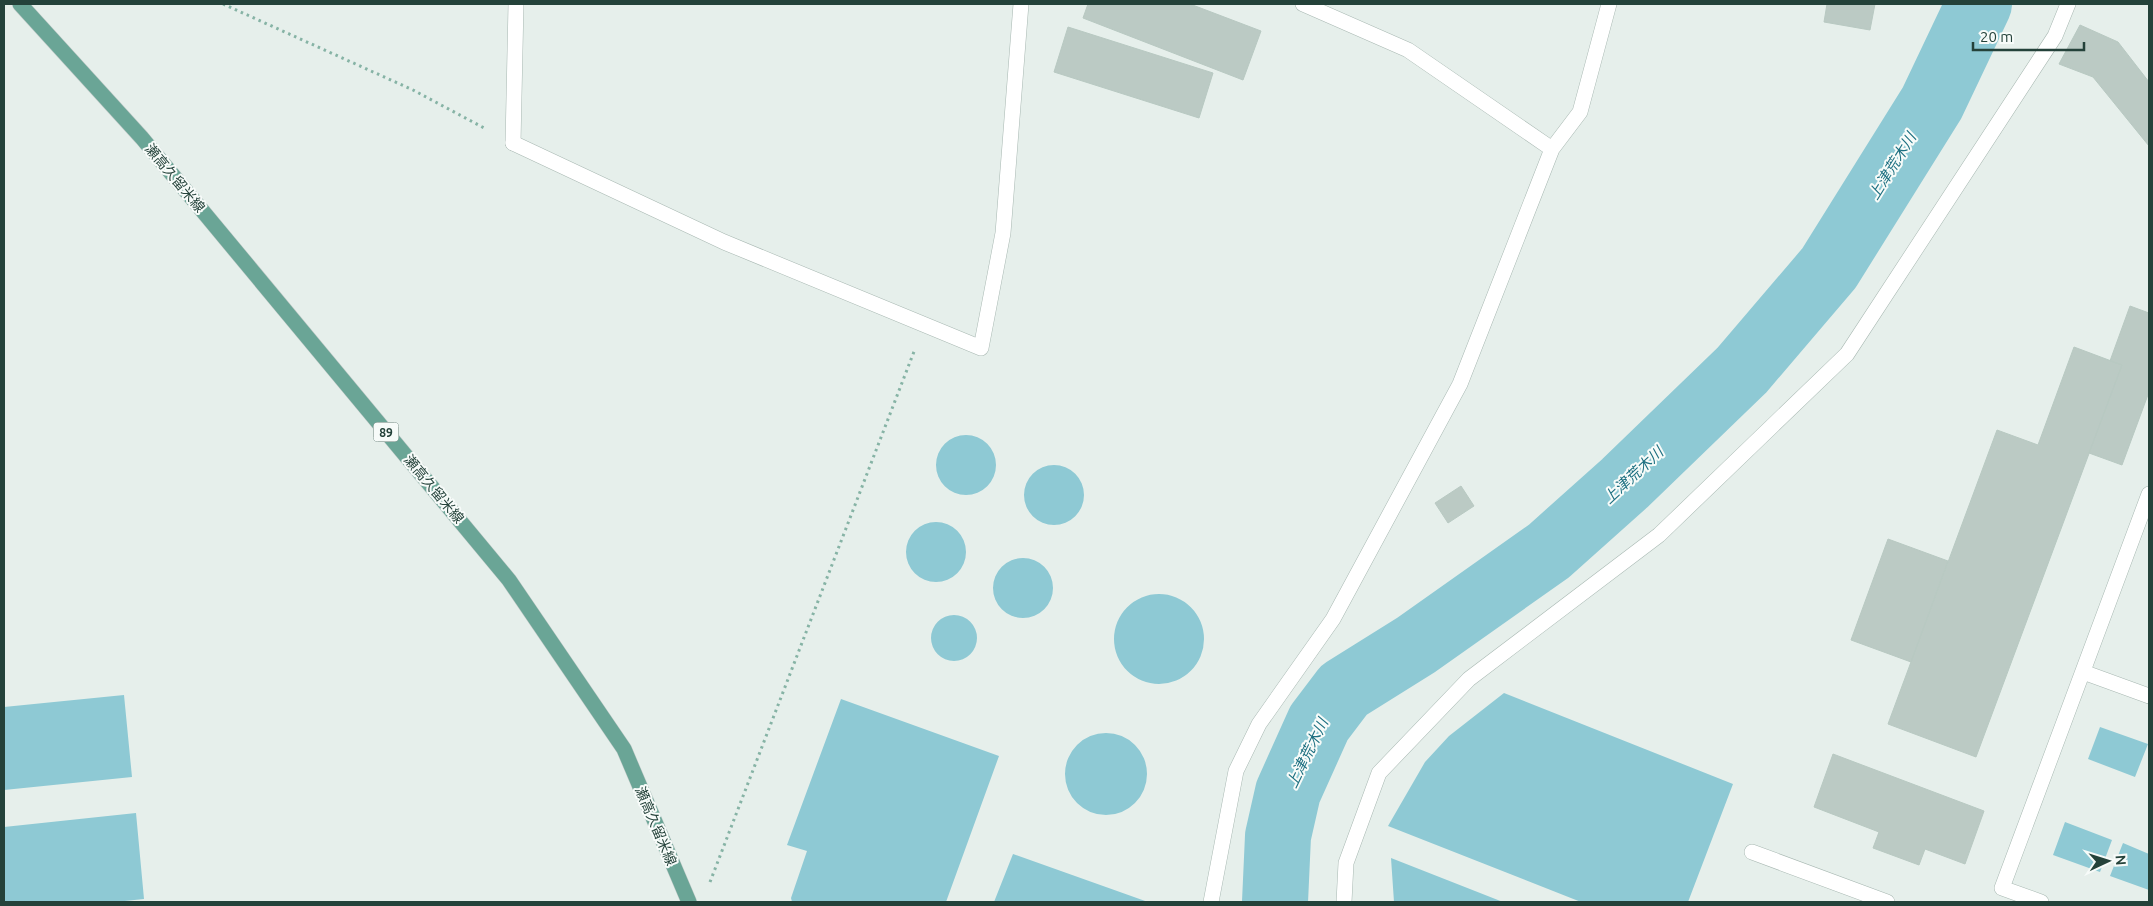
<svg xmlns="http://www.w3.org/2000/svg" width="2153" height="906" font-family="Ubuntu,'Noto Sans JP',sans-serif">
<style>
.water{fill:#8ec9d4}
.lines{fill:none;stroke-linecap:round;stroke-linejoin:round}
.river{stroke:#8ec9d4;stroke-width:66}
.building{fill:#bbcac4;stroke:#b8c9c2}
.service-casing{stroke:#a8b8b2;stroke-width:16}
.minor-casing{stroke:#a8b8b2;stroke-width:16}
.primary-casing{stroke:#c2cac8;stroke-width:16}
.path{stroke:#86b3a5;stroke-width:3;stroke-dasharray:2.5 4;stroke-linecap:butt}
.service{stroke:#fff;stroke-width:15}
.minor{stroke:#fff;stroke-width:15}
.primary{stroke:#6aa596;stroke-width:15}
.labels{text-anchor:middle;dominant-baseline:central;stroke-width:4;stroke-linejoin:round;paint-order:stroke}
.shield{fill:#f7fbf9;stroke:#637a73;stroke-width:1}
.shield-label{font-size:12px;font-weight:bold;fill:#24423a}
.street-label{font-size:14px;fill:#24423a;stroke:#f7fbf9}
.water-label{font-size:15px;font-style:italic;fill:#1c6f80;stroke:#f7fbf9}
</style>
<rect width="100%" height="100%" fill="#e6efeb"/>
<path class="water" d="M936 465a30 30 0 1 1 60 0a30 30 0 1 1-60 0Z
M1024 495a30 30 0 1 1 60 0a30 30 0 1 1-60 0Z
M906 552a30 30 0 1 1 60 0a30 30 0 1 1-60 0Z
M993 588a30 30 0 1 1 60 0a30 30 0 1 1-60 0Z
M1114 639a45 45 0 1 1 90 0a45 45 0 1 1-90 0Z
M931 638a23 23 0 1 1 46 0a23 23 0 1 1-46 0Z
M1504,693L1733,784L1688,902H1581L1388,826L1425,762L1449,736Z
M124,695L132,777L4,790V707Z
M841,699L999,756L946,902H792L791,898L807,851L787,845Z
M2100,727L2148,744L2135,777L2088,759Z
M1065 774a41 41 0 1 1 82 0a41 41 0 1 1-82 0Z
M136,813L144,899L115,902H4V827Z
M2065,822L2112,840L2100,872L2053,855Z
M2123,843L2149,854V890L2110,876Z
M1013,854L1148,902H994Z
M1391,858L1503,902H1394Z"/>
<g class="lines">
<path class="river" d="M1275,902L1278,836L1288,792L1319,723L1344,690L1416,645L1549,551L1625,483L1742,370L1829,268L1932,103L1979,4"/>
</g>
<path class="building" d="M1088,4H1190L1261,31L1243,80L1083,18Z
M1827,4H1875L1870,30L1824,22Z
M2080,25L2118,42L2149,82V146L2093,77L2059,64Z
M1068,27L1213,73L1199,118L1054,72Z
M2130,306L2149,313V392L2122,465L2089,453L2122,365L2110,361Z
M2074,347L2122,365L1976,757L1888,724L1997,430L2038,445Z
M1461,486L1474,506L1448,523L1435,503Z
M1888,539L1948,561L1911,662L1851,640Z
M1833,754L1984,811L1965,864L1925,849L1919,865L1873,848L1879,832L1814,807Z"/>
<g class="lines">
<defs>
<path id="service" d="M513,143L516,4
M2083,672L2149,696
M1752,852L1887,902
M2041,902L2002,888L2149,494"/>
<path id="minor" d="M1303,4L1408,50L1552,149
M513,143L724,242L981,348L1003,233L1021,4
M1211,902L1236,771L1259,724L1333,619L1460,384L1552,149L1580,112L1609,4
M1344,902L1346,863L1379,773L1469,679L1659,535L1847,354L2055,36L2068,4"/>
<path id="primary" d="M20,4L142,138L509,580L624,749L689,902"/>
</defs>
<use href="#service" class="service-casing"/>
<use href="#minor" class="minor-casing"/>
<use href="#primary" class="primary-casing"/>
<path class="path" d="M223,4L413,90L486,129
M710,882L915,349"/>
<use href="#service" class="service"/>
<use href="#minor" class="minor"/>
<use href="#primary" class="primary"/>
</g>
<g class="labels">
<rect class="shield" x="373.5" y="422.5" width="25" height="19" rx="4"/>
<g class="shield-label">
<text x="386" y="432">89</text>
</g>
<g class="street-label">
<text transform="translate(175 178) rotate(50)">瀬高久留米線</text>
<text transform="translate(434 489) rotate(50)">瀬高久留米線</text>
<text transform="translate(656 826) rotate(67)">瀬高久留米線</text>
</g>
<g class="water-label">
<text transform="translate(1892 166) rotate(-58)">上津荒木川</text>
<text transform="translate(1633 475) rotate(-43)">上津荒木川</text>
<text transform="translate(1307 753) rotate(-64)">上津荒木川</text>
</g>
</g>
<rect width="2153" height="906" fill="none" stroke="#24423a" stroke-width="10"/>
<g transform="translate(2108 861) rotate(86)" stroke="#f7fbf9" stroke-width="4" paint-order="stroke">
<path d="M0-4L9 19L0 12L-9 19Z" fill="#24423a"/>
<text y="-8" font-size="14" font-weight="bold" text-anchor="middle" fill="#24423a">N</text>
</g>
<path d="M1973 42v8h111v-8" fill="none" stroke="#24423a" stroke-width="2.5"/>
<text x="1980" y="42" font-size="15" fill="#24423a" stroke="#f7fbf9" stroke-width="4" paint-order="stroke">20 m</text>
</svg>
